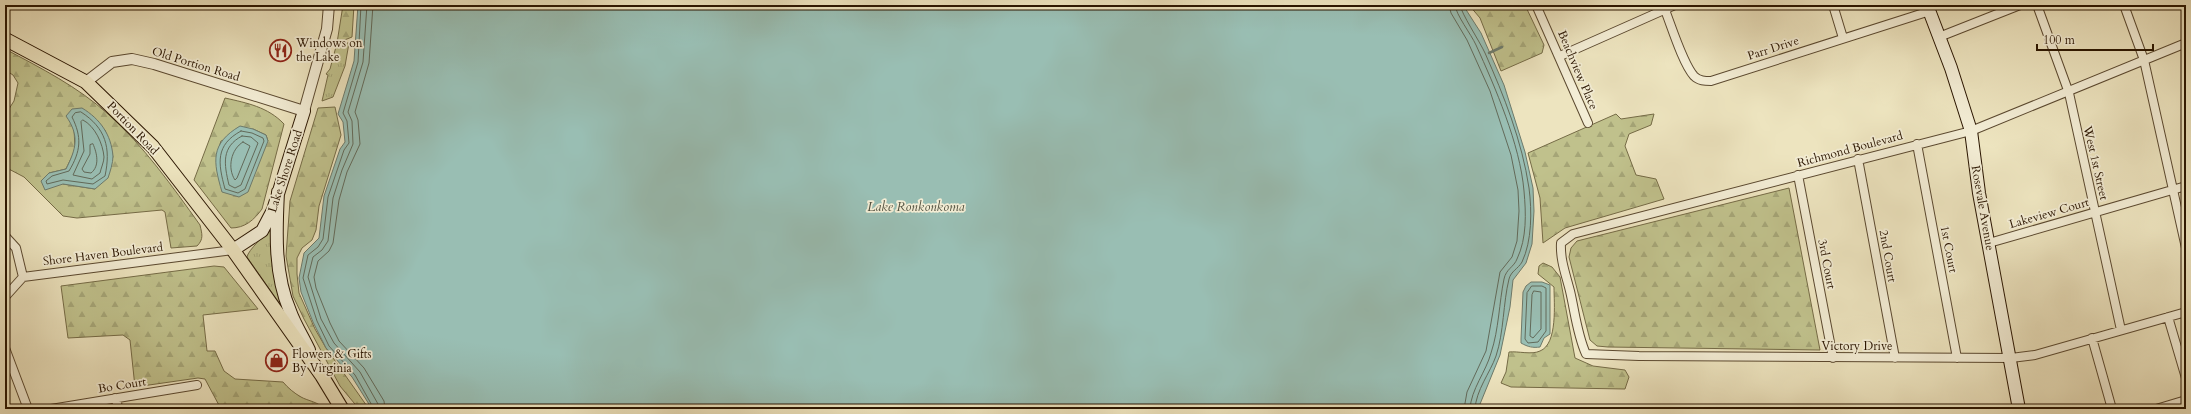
<svg xmlns="http://www.w3.org/2000/svg" width="2191" height="414" font-family="Cardo,serif">
<style>
.grass{fill:url(#grass-tufts);stroke:#756b46}
.forest{fill:url(#forest-firs);stroke:#756b46;fill-rule:evenodd}
.water{fill:#99beb3;stroke:#6d7a6b}
.lines{fill:none;stroke-linecap:round;stroke-linejoin:round}
.shore{stroke:#626a5a;stroke-width:1}
.stream{stroke:#6d7a6b;stroke-width:2.5}
.minor-casing{stroke:#5b4930;stroke-width:10}
.tertiary-casing{stroke:#5b4930;stroke-width:12}
.secondary-casing{stroke:#2a1500;stroke-width:14}
.primary-casing{stroke:#2a1500;stroke-width:15}
.minor{stroke:#f3edd5;stroke-width:8}
.tertiary{stroke:#f3edd5;stroke-width:10}
.secondary{stroke:#f3edd5;stroke-width:12}
.primary{stroke:#ede4bf;stroke-width:13}
.labels{text-anchor:middle;dominant-baseline:central;stroke-width:3.5;stroke-linejoin:round;paint-order:stroke}
.poi-label{font-size:12px;fill:#2a1500;stroke:#f3edd5;text-anchor:start}
.street-label{font-size:12px;fill:#2a1500;stroke:#f3edd5}
.water-label{font-size:13px;font-style:italic;fill:#51503f;stroke:#f3edd5}
</style>
<defs>
<pattern id="grass-tufts" width="24" height="20" patternUnits="userSpaceOnUse"><rect width="24" height="20" fill="#c0c18c"/><path d="M3 7l-1-3M5 7V3M7 7l1-3M15 17l-1-3M17 17v-4M19 17l1-3" fill="none" stroke="#a5a577"/></pattern>
<pattern id="forest-firs" width="22" height="20" patternUnits="userSpaceOnUse"><rect width="22" height="20" fill="#c0c18c"/><path d="M5 1l3.5 6h-7zM16 11l3.5 6h-7z" fill="#a5a577"/></pattern>
</defs>
<rect width="100%" height="100%" fill="#ede4bf"/>
<filter id="stains"><feTurbulence type="fractalNoise" baseFrequency=".005" numOctaves="4"/><feColorMatrix values="0 0 0 0 .2 0 0 0 0 .09 0 0 0 0 .02 0 0 0 .5 -.17"/></filter>
<radialGradient id="worn" r=".72"><stop offset=".6" stop-color="#630" stop-opacity="0"/><stop offset="1" stop-color="#630" stop-opacity=".3"/></radialGradient>
<path class="grass" d="M337,43H349L345,66L333,97L322,101L328,75L326,74L330,69Z
M272,227L289,317L247,257C248,250 266,234 272,227Z"/>
<path class="forest" d="M343,5H354L352,37L337,43Z
M1469,5H1525L1544,45L1542,53L1501,71L1480,18Z
M5,49C41,68 78,87 108,114C144,146 172,186 200,225C202,234 204,239 197,246L171,248L165,212L162,210L77,218L63,216L24,177L5,167V115L14,101L18,83L13,75L5,70ZM74,127L105,130L113,157L95,189L63,184L49,173L66,169L75,150Z
M225,98C247,103 268,107 284,124L262,209C254,220 245,228 231,228L194,180ZM253,129L266,135L268,141L219,147L221,141Z
M335,107L341,135L319,206L316,230L312,240L302,248L297,258V274L299,293L315,329L326,348L369,409H359L340,386L304,319L293,296L286,256L290,201L318,108Z
M1616,114L1621,119L1654,114L1651,125L1629,134L1625,146L1636,175L1656,179L1664,199L1565,228L1543,243L1540,198L1528,153Z
M1789,188L1820,350L1608,347L1597,346L1590,340L1569,257L1571,248L1577,241Z
M1543,263L1552,267L1560,277L1575,358L1593,366L1625,370L1629,377L1625,389L1511,387L1501,383L1506,372L1509,352C1518,351 1532,355 1540,351C1558,344 1554,303 1554,287L1538,274L1539,266Z
M214,266L224,267L258,309L203,315L207,351H215L224,371L235,379L283,382C288,388 294,393 301,397C308,401 319,402 324,409H221L205,379L198,378L135,387L130,340L123,335L68,338L61,286Z"/>
<path class="water" d="M358,5H1463L1481,33L1504,85L1525,152L1533,188L1534,211L1532,244L1526,263L1513,280L1510,307L1500,355L1478,409H372L352,377L326,348L313,322L301,292L299,278L304,253L319,238L324,196L340,149L345,142L343,122L338,114L354,61Z
M82,108C100,119 111,134 113,156C113,163 110,172 108,178L95,189L63,184L45,190L41,181L49,173L66,169C76,149 80,136 66,116L72,109Z
M240,126L253,129L266,135L268,141L248,192L239,197L222,192C213,161 210,144 240,126Z
M1531,282H1542L1550,285V334L1544,338L1540,347C1533,348 1528,347 1521,343V339L1523,292L1526,286Z"/>
<g class="lines">
<path class="shore" d="M361,5L358,62L343,113L347,121L349,143L344,150L328,197L323,239L318,247L308,255L303,278L317,321L329,346L355,375L374,409
M367,5L363,62L348,112L352,121L353,144L342,170L333,198L328,241L322,250L313,257L308,277L321,319L334,343L360,372L378,404L379,409
M373,5L369,63L355,112L358,120L360,144L347,172L339,200L333,243L329,251L318,261L314,277L316,288L330,323L339,341L364,368L384,401L385,409
M1449,5L1451,13L1467,40L1490,91L1511,155L1518,190L1519,211L1517,241L1512,257L1500,272L1486,351L1467,392L1464,409
M1455,5C1456,15 1471,34 1476,45C1495,87 1520,144 1524,191C1526,213 1527,238 1517,259C1514,267 1506,269 1504,279C1499,303 1499,329 1491,353C1486,372 1471,389 1470,409
M1460,5C1461,13 1480,42 1485,53C1504,96 1522,141 1529,188C1532,211 1532,241 1522,262C1518,269 1511,271 1509,279C1503,303 1504,332 1496,356C1490,373 1476,390 1475,409
M81,112C106,128 111,148 105,176L93,184L63,180L47,184L46,181L52,176L69,171C81,151 82,137 72,117L75,113Z
M83,120C95,126 103,144 104,157C104,162 101,168 100,173L92,179L73,175L84,151L81,122Z
M241,131L252,133L263,138L264,141L245,189L238,193L225,189C218,163 215,145 241,131Z
M242,136L251,137L258,143L241,185L235,188L229,185C224,164 221,147 242,136Z
M243,142L250,146L237,178L235,180C227,168 231,149 243,142Z
M93,144C97,153 100,166 91,173L84,172L82,169L90,154V145Z
M1532,286H1542L1546,288V331L1538,342L1528,343L1525,339L1527,293Z
M1534,291L1541,292V329L1533,338L1530,336L1532,295Z"/>
<path class="stream" d="M1489,53L1502,47"/>
<defs>
<path id="minor" d="M1536,5L1588,123
M1833,5L1843,38
M2037,5L2069,93L2121,330
M2124,5L2144,60L2186,248
M1665,10C1671,25 1683,64 1694,76C1699,81 1705,81 1711,81L1930,11
M1939,37L2020,5
M2186,43L1971,131L1573,234L1561,243C1560,260 1566,275 1570,291C1575,312 1577,334 1586,354L1639,356L2011,358L2035,355L2186,312
M1560,56L1675,5
M1917,144L1957,358
M1858,159L1895,358
M1798,175L1833,358
M5,236L16,248L23,277
M1989,243L2186,186
M23,277L233,250
M5,297L23,277
M2168,317L2186,378
M2092,338L2112,409
M5,348L28,409
M115,398L119,409
M51,409L197,385
M2156,409L2186,400"/>
<path id="tertiary" d="M86,82L112,62L132,59L154,64L304,111L327,29L329,5"/>
<path id="secondary" d="M1927,5L1951,68L1971,131L1979,193L2019,409
M278,192C276,231 274,274 290,311C295,325 303,337 309,350
M233,250L262,231L273,210L304,111"/>
<path id="primary" d="M5,39L86,82L153,147L233,250L322,376L342,409"/>
</defs>
<use href="#minor" class="minor-casing"/>
<use href="#tertiary" class="tertiary-casing"/>
<use href="#secondary" class="secondary-casing"/>
<use href="#primary" class="primary-casing"/>
<use href="#minor" class="minor"/>
<use href="#tertiary" class="tertiary"/>
<use href="#secondary" class="secondary"/>
<use href="#primary" class="primary"/>
</g>
<defs>
<symbol id="restaurant-ring" viewBox="-11 -11 22 22"><circle r="9.5" fill="#f3edd5" stroke="#8f2418" stroke-width="1.5"/><path d="M-5-6h1v4h1v-4h1v4h1v-4h1v5L-1.5 .5V6h-2V.5L-5-1ZM5-6V6H3V1.5H1.5Q1.5-4 5-6Z" fill="#8f2418"/></symbol>
<symbol id="shop-ring" viewBox="-11 -11 22 22"><circle r="9.5" fill="#f3edd5" stroke="#8f2418" stroke-width="1.5"/><path d="M-5-2.5h2.3a2.7 3.5 0 0 1 5.4 0H5L5.5 6h-11ZM-1.5-2.5h3a1.5 2.3 0 0 0-3 0Z" fill="#8f2418"/></symbol>
</defs>
<g fill-rule="evenodd">
<use href="#restaurant-ring" x="268" y="38" width="25" height="25"/>
<use href="#shop-ring" x="264" y="348" width="25" height="25"/>
</g>
<g class="labels">
<g class="poi-label">
<text x="296" y="43">Windows on<tspan x="296" dy="14">the Lake</tspan></text>
<text x="292" y="354">Flowers &amp; Gifts<tspan x="292" dy="14">By Virginia</tspan></text>
</g>
<g class="street-label">
<text transform="translate(1773 48) rotate(-18)">Parr Drive</text>
<text transform="translate(196 64) rotate(17)">Old Portion Road</text>
<text transform="translate(1578 70) rotate(67)">Beachview Place</text>
<text transform="translate(133 128) rotate(46)">Portion Road</text>
<text transform="translate(1850 149) rotate(-15)">Richmond Boulevard</text>
<text transform="translate(2096 163) rotate(77)">West 1st Street</text>
<text transform="translate(285 171) rotate(-72)">Lake Shore Road</text>
<text transform="translate(1983 208) rotate(80)">Rosevale Avenue</text>
<text transform="translate(2049 213) rotate(-16)">Lakeview Court</text>
<text transform="translate(1949 249) rotate(79)">1st Court</text>
<text transform="translate(103 254) rotate(-7)">Shore Haven Boulevard</text>
<text transform="translate(1888 256) rotate(80)">2nd Court</text>
<text transform="translate(1827 264) rotate(79)">3rd Court</text>
<text x="1857" y="346">Victory Drive</text>
<text transform="translate(122 385) rotate(-9)">Bo Court</text>
</g>
<g class="water-label">
<text x="916" y="207">Lake Ronkonkoma</text>
</g>
</g>
<rect width="2191" height="414" fill="none" stroke="#ede4bf" stroke-width="20"/>
<rect x="6" y="6" width="2179" height="402" fill="none" stroke="#2a1500" stroke-width="2"/>
<rect x="10" y="10" width="2171" height="394" fill="none" stroke="#2a1500"/>
<path d="M2037 44v6h116v-6" fill="none" stroke="#2a1500" stroke-width="2"/>
<text x="2043" y="44" font-size="12" fill="#2a1500" stroke="#f3edd5" stroke-width="3" paint-order="stroke">100 m</text>
<rect width="100%" height="100%" filter="url(#stains)"/>
<rect width="100%" height="100%" fill="url(#worn)"/>
</svg>
